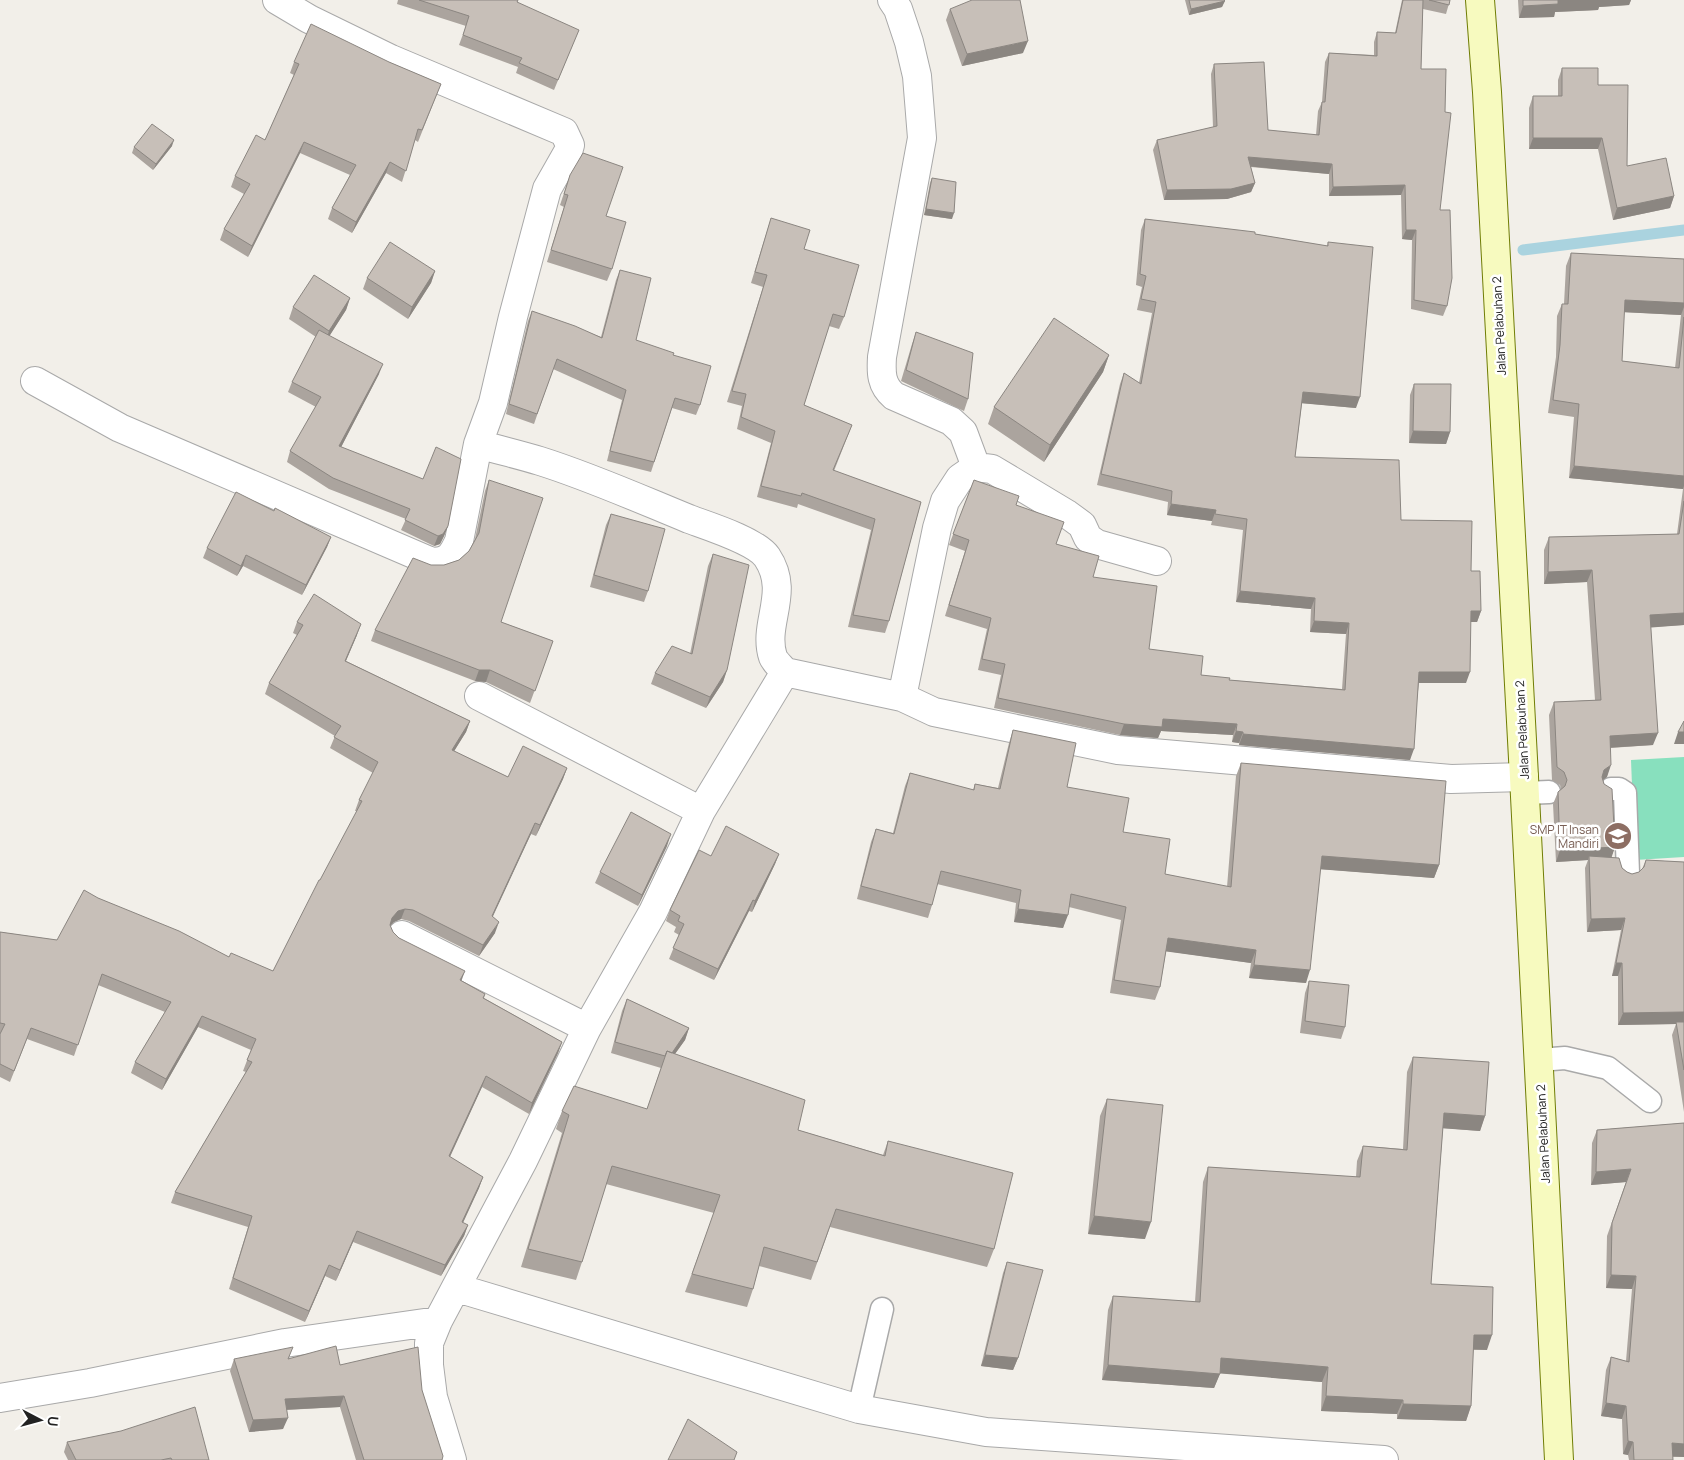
<svg xmlns="http://www.w3.org/2000/svg" width="1684" height="1460" font-family="Manrope,sans-serif">
<style>
.pitch{fill:#88e0be}
.lines{fill:none;stroke-linecap:round;stroke-linejoin:round}
.stream{stroke:#aad3df;stroke-width:11}
.service-casing{stroke:#a9a9a9;stroke-width:25}
.minor-casing{stroke:#a9a9a9;stroke-width:30}
.secondary-casing{stroke:#707d05;stroke-width:30}
.service{stroke:#fff;stroke-width:22}
.minor{stroke:#fff;stroke-width:28}
.secondary{stroke:#f7fabf;stroke-width:28}
.wall{fill:#aba49e;fill-rule:evenodd}
.shaded-wall{fill:#8b8681}
.building{fill:#c7bfb8;stroke:#8b8681}
.labels{text-anchor:middle;dominant-baseline:central;stroke-width:5;stroke-linejoin:round;paint-order:stroke}
.street-label{font-size:12px;fill:#222;stroke:#fff}
.education-label{font-size:12px;fill:#785e54;stroke:#fff;text-anchor:end}
</style>
<rect width="100%" height="100%" fill="#f2efe9"/>
<path class="pitch" d="M1684,757V857L1635,860L1631,760Z"/>
<g class="lines">
<path class="stream" d="M1523,250L1684,230"/>
<defs>
<path id="service" d="M1611,789H1619L1625,793L1628,873
M1525,793L1549,792
M1539,1060L1565,1058L1608,1068L1650,1101
M859,1409L882,1309"/>
<path id="minor" d="M277,0L309,19L391,59L564,132L570,145L568,152L547,189L513,317L493,403L478,444C499,450 520,455 540,461C591,477 640,499 689,519C708,526 756,541 767,557C791,593 762,623 773,657C775,662 781,667 785,672L902,697L934,712L1118,750L1451,779L1524,777
M892,0L898,9L909,42L917,76L922,138L882,357C881,373 881,385 894,396L951,421L963,432L976,467
M35,381L120,428L432,562C449,561 452,556 459,541L478,444
M479,696L701,811
M902,697L937,528L945,501L960,478L976,467L992,469L1067,514L1082,525L1088,538L1097,544L1157,561
M402,935L587,1028
M457,1288L859,1409L986,1432L1384,1460
M0,1398L90,1383L285,1343L438,1321
M452,1460L433,1397L429,1365V1343L438,1321L523,1161L587,1028L653,912L701,811L785,672"/>
<path id="secondary" d="M1480,0L1487,92L1524,777L1559,1460"/>
</defs>
<use href="#service" class="service-casing"/>
<use href="#minor" class="minor-casing"/>
<use href="#secondary" class="secondary-casing"/>
<use href="#service" class="service"/>
<use href="#minor" class="minor"/>
<use href="#secondary" class="secondary"/>
</g>
<path class="wall" d="M398,0H518L517,3L575,39L554,90L516,73L518,67L459,45L466,26L397,4Z
M1185,0H1224L1222,7L1189,15Z
M1402,0H1450L1446,14L1423,9L1421,69L1440,210L1447,306L1443,316L1411,309L1412,240L1402,239L1401,195L1329,196V174L1251,167L1255,183L1251,192L1227,199L1164,200L1153,150L1157,140L1213,127L1211,74L1214,64L1268,130L1316,135L1318,111L1322,102L1325,62L1329,53L1374,55V42L1377,32L1395,33Z
M1518,0H1631L1629,5L1599,7L1598,10L1555,12L1554,17L1519,18Z
M950,9L1023,53L962,66L946,20Z
M294,62H389L441,84L418,142L415,140L402,182L386,173L352,233L328,219L332,208L350,175L300,153L248,257L220,240L224,229L244,194L231,187L235,176L265,140L294,75L290,73Z
M1562,68L1598,85L1627,166L1674,196L1670,208L1613,220L1598,149H1529V108L1533,96H1558V80Z
M172,146L153,170L132,153L134,147Z
M570,175L606,216L612,269L607,281L547,262L564,207L560,205Z
M932,178L952,219L924,215L930,183Z
M771,218L804,249L844,317L839,329L829,326L804,405L852,425L834,471L921,502L889,621L885,633L848,627L871,530L798,504L797,508L757,497L771,443L737,429L742,406L727,402L763,287L751,283Z
M1145,219L1255,234L1327,246L1328,242L1356,408L1302,403L1295,457L1401,520L1471,571L1481,611L1477,622H1470L1466,683H1419L1410,760L1239,745V743L1232,742L1233,735L1161,731L1158,738L1120,735L994,708L1001,675L978,670L987,629L945,616L965,551L949,545L974,480L1016,505L1056,544L1093,577L1149,649L1201,675L1229,680L1342,689L1346,634L1310,632L1311,609L1236,602L1243,530L1211,525L1212,521L1167,515L1168,502L1097,485L1120,384L1124,373L1139,383L1152,313L1137,310L1142,287L1136,285L1141,230Z
M1571,253L1684,259V625L1651,627L1653,745L1610,748L1607,777L1603,780L1615,847L1611,857L1622,868L1627,872L1632,874L1639,872L1642,869L1646,860L1684,862V1112L1672,1035L1676,1024L1618,1025V976H1612L1621,930L1587,932L1585,868L1588,860L1556,862L1553,804L1558,792L1561,789L1560,785L1552,780L1549,715L1554,702L1595,700L1587,582L1544,584V550L1549,537L1677,534L1683,489L1569,478L1574,417L1548,413L1556,357L1557,316L1562,304H1564L1566,266ZM1624,312L1681,315L1675,368L1622,361Z
M620,270L636,340L673,355L700,405L696,415L672,408L651,472L607,461L622,400L553,369L534,424L506,414L528,321L532,311L601,337L616,280Z
M435,271L431,283L408,319L363,289L367,278Z
M350,298L346,310L329,336L379,374L341,447L448,526L444,536L440,544L434,546L401,530L406,519L329,489L287,462L290,451L316,407L288,392L292,382L316,337L289,319L293,307Z
M916,332L968,399L964,411L901,381L912,344Z
M1109,355L1103,372L1044,462L988,424L994,407Z
M1414,384L1450,432L1446,444L1409,443L1410,395Z
M489,480L501,622L553,641L530,703L486,682L475,681L371,641L375,630L431,565H444L459,560L469,551L475,539L485,491Z
M274,511L331,537L327,547L302,595L243,566L237,576L203,558L207,548Z
M611,514L648,591L644,602L590,587L606,525Z
M713,554L727,670L723,682L706,708L651,684L655,673L690,654L708,566Z
M297,622L357,635L346,661L470,721L466,732L454,751L508,777L567,768L563,779L536,836L531,834L492,917L495,933L479,956L409,921L401,919L394,922L390,926L393,932L399,938L462,981L485,994L484,998L562,1042L558,1053L529,1114L482,1087L450,1157L483,1177L479,1188L463,1223L468,1225L464,1236L441,1276L353,1242L336,1281L325,1276L305,1322L229,1289L248,1227L171,1203L175,1192L246,1072L243,1071L251,1050L198,1027L162,1090L131,1073L135,1062L165,1012L98,985L74,1056L27,1039L10,1082L0,1077V932L57,940L98,898L229,957L273,971L357,811H355L359,800L373,773L330,748L335,736L265,694L269,683L297,635L293,633Z
M1013,730L1067,787L1123,832L1165,874L1227,887L1236,776L1241,763L1439,865L1434,878L1320,869L1306,983L1249,978L1251,963L1166,951L1160,987L1155,1000L1110,993L1121,920L1069,907L1063,928L1014,922L1016,903L937,884L932,905L928,918L857,899L871,842L876,829L893,833L905,786L910,773L973,790L975,784L998,788L1009,743Z
M667,846L638,906L595,883L600,872Z
M779,854L775,864L752,912L749,911L714,980L669,959L679,935L674,932L676,927L666,921L670,910L711,856Z
M1309,981L1345,1027L1341,1039L1300,1033L1305,993Z
M627,999L689,1028L685,1040L675,1054L798,1130L883,1155L888,1141L994,1249L987,1267L830,1227L811,1280L759,1266L753,1289L747,1307L685,1292L714,1213L606,1184L582,1262L576,1280L521,1267L562,1133L556,1129L562,1111L647,1109L661,1068L611,1053L622,1011Z
M1413,1057L1485,1116L1480,1131L1443,1128L1431,1284L1487,1350H1473L1471,1406L1466,1421L1397,1419V1414L1321,1411L1322,1382L1220,1373L1214,1388L1102,1380L1108,1310L1113,1296L1195,1302L1203,1182L1208,1167L1356,1177L1357,1161L1363,1146L1403,1149L1407,1072Z
M1107,1099L1145,1239L1088,1234L1100,1116Z
M1684,1123V1457H1673V1460H1629L1628,1455L1623,1454L1622,1419L1601,1416L1606,1370L1611,1357L1626,1361L1632,1289L1606,1288L1607,1236L1626,1182L1591,1185L1592,1143L1597,1130Z
M1007,1262L1018,1358L1013,1370L981,1366L1003,1273Z
M234,1359H289L340,1365L422,1390L442,1460H356L340,1407L286,1410L283,1429L249,1432L230,1371Z
M67,1442L209,1460H68L64,1452Z"/>
<path class="shaded-wall" d="M1558,0H1631L1629,5L1599,7L1598,10L1555,12L1554,17L1519,18L1523,6Z
M1225,1L1222,7L1189,15L1191,9Z
M1028,41L1023,53L962,66L967,54Z
M1533,138H1602L1598,149H1529Z
M174,140L172,146L153,170L156,164Z
M304,142L300,153L248,257L252,246Z
M1248,157L1332,164L1329,174L1245,166Z
M390,162L386,173L352,233L356,222Z
M1255,183L1251,192L1227,199L1164,200L1167,190Z
M1405,185L1401,195L1329,196L1333,187Z
M1674,196L1670,208L1613,220L1617,208Z
M926,209L954,213L952,219L924,215Z
M1406,230H1416L1412,240L1402,239Z
M435,271L431,283L408,319L412,307Z
M350,298L346,310L325,343L329,331Z
M1625,300L1684,303V307L1681,315L1620,312Z
M1109,355L1103,372L1044,462L1050,445Z
M383,364L379,374L336,457L339,446Z
M1303,392L1360,397L1356,408L1299,403Z
M1413,431L1450,432L1446,444L1409,443Z
M1574,466L1684,476V486L1683,489L1569,478Z
M1171,504L1216,510L1212,521L1167,515Z
M448,526L444,536L440,544L434,546L438,536Z
M331,537L327,547L302,595L306,585Z
M246,555L243,566L237,576L241,566Z
M1592,570L1587,582L1544,584L1548,572Z
M1240,591L1315,598L1311,609L1236,602Z
M1471,611H1481L1477,622H1467Z
M1684,613V625L1645,628L1650,615Z
M1314,621L1349,623L1346,634L1310,632Z
M361,624L357,635L341,672L345,661Z
M479,670H490L486,682L475,681Z
M727,670L723,682L706,708L710,697Z
M1419,672H1470L1466,683H1415Z
M1163,719L1237,724L1233,735L1161,731L1158,738L1120,735L1124,724Z
M470,721L466,732L448,761L452,750Z
M1236,731L1243,732L1239,743L1232,742Z
M1678,732H1684V744H1674Z
M1658,733L1653,745L1605,748L1610,736Z
M1243,734L1414,749L1410,760L1239,745Z
M1611,765L1607,777L1600,782L1604,770Z
M567,768L563,779L536,836L540,825Z
M535,823L531,834L488,927L492,916Z
M671,834L667,846L638,906L642,895Z
M1615,847L1611,859L1589,856L1588,860L1556,862L1560,850Z
M779,854L775,864L752,912L755,901Z
M1322,856L1439,865L1434,878L1317,869Z
M753,900L749,911L714,980L718,969Z
M405,909L401,919L394,922L388,928L392,918L398,911Z
M1018,909L1068,915L1063,928L1014,922Z
M1625,918L1621,930L1587,932L1591,919Z
M499,922L495,933L479,956L483,945Z
M1168,938L1256,950L1251,963L1163,951Z
M1616,963H1622L1618,976H1612Z
M1254,965L1310,970L1306,983L1249,978Z
M465,971L461,982L460,980Z
M1684,1012V1024L1676,1022V1024L1618,1025L1623,1013Z
M202,1016L198,1027L162,1090L166,1079Z
M689,1028L685,1040L664,1069L669,1057Z
M562,1042L558,1053L529,1114L532,1103Z
M486,1076L482,1087L445,1167L449,1156Z
M1444,1113L1485,1116L1480,1131L1439,1128Z
M1631,1169L1626,1182L1591,1185L1596,1172Z
M483,1177L479,1188L458,1233L462,1222Z
M1094,1216L1151,1222L1145,1239L1088,1234Z
M468,1225L464,1236L441,1276L445,1265Z
M357,1231L353,1242L336,1281L340,1270Z
M329,1265L325,1276L305,1322L309,1311Z
M1611,1275L1636,1276L1632,1289L1606,1288Z
M1474,1335H1492L1487,1350L1469,1349Z
M985,1355L1018,1358L1013,1370L981,1366Z
M1221,1358L1328,1367L1322,1382L1215,1373Z
M1108,1365L1220,1374L1214,1388L1102,1380Z
M344,1396L340,1407L281,1410L285,1399Z
M1326,1396L1403,1400L1397,1414L1321,1411Z
M1606,1403L1626,1406L1622,1419L1601,1416Z
M1403,1404L1471,1406L1466,1421L1397,1419Z
M288,1418L283,1429L249,1432L253,1420Z
M1628,1441L1633,1442L1628,1455L1623,1454Z
M1672,1443L1684,1444V1457L1667,1456Z"/>
<path class="building" d="M419,0H518L517,2L579,30L558,80L519,63L522,58L463,35L469,16Z
M972,0H1020L1028,41L967,54L950,9Z
M1189,0H1224L1225,1L1191,9Z
M1403,0H1423L1421,69H1446L1445,112L1451,113L1440,210H1450L1452,278L1447,306L1414,300L1416,230H1406L1405,185L1333,187L1332,164L1248,157L1255,183L1231,189L1167,190L1157,140L1217,126L1214,64L1264,62L1268,130L1319,135L1322,102H1325L1329,53L1377,56V32L1396,33Z
M1429,0H1450L1449,5Z
M1523,0H1558V4L1523,6Z
M311,24L389,62L441,84L422,130L418,129L406,171L390,162L356,222L332,208L356,165L304,142L252,246L224,229L250,184L235,176L256,135L265,140L299,64L294,62Z
M1562,68H1598V85H1628L1627,166L1666,158L1674,196L1617,208L1602,138H1533V96H1562Z
M152,124L174,140L156,164L134,147Z
M583,153L623,167L606,216L626,222L612,269L551,250L568,195L564,194L570,175Z
M932,178L956,182L954,213L926,209Z
M771,218L810,230L804,249L859,265L844,317L833,314L804,405L852,425L833,470L921,502L889,621L853,615L875,519L802,493L801,496L761,486L775,431L741,417L746,394L732,391L767,275L755,272Z
M1145,219L1255,232V234L1328,246V242L1373,247L1360,397L1303,392L1295,457L1399,460L1401,520L1472,521L1471,571H1480L1481,611H1471L1470,672H1419L1414,749L1243,734V732L1236,731L1237,724L1163,719L1162,727L1124,724L998,698L1005,664L982,659L991,618L949,605L969,540L953,534L974,480L1019,496L1016,505L1064,522L1056,544L1099,556L1093,577L1157,586L1149,649L1203,656L1201,675L1230,678L1229,680L1345,690L1349,623L1314,621L1315,598L1240,591L1247,519L1215,514L1216,510L1171,504L1172,491L1101,474L1124,373L1141,384L1156,302L1141,299L1146,276L1140,274Z
M390,242L435,271L412,307L367,278Z
M1571,253L1684,259V303L1625,300L1622,361L1679,368L1684,317V476L1574,466L1579,404L1553,400L1560,345L1562,304H1568Z
M620,270L651,278L636,340L674,353L673,355L711,366L700,405L675,398L654,462L610,451L626,390L557,359L537,414L509,404L532,311L575,326L602,338Z
M314,275L350,298L329,331L293,307Z
M1054,318L1109,355L1050,445L994,407Z
M319,330L383,364L339,446L423,479L436,447L461,459L448,526L443,534L438,536L405,520L410,509L333,478L290,451L321,397L292,382Z
M916,332L973,353L968,399L906,370Z
M1414,384H1451L1450,432L1413,431Z
M489,480L543,498L501,622L553,641L535,691L490,670H479L375,630L413,558L431,565H444L459,560L469,551L479,533Z
M236,492L274,511L275,508L331,537L306,585L246,555L241,566L207,548Z
M1684,501V613L1650,615L1658,733L1610,736L1611,765L1604,770L1602,777L1604,784L1612,789L1615,847L1560,850L1558,792L1565,786L1567,780L1564,772L1557,767L1554,702L1601,700L1592,570L1548,572L1549,537L1679,534Z
M611,514L665,529L648,591L594,575Z
M713,554L749,565L727,670L710,697L655,673L672,646L692,654Z
M314,594L361,624L345,661L470,721L452,750L508,777L523,746L567,768L540,825L535,823L492,916L499,922L483,945L413,910L405,909L398,911L392,918L390,925L393,932L399,938L465,971L460,980L485,994L483,998L562,1042L532,1103L486,1076L449,1156L483,1177L462,1222L468,1225L445,1265L357,1231L340,1270L329,1265L309,1311L233,1278L252,1216L175,1192L252,1062L247,1060L256,1039L202,1016L166,1079L135,1062L171,1002L102,974L78,1045L31,1028L14,1071L0,1064V1034L5,1024L0,1023V932L57,940L84,890L98,898L179,931L229,957L231,953L273,971L319,880H320L362,801L359,800L378,762L334,737L341,726L269,683L303,625L297,622Z
M1684,721V732H1678Z
M1013,730L1076,743L1067,787L1129,798L1123,832L1170,839L1165,874L1231,887L1241,763L1446,781L1439,865L1322,856L1310,970L1254,965L1256,950L1168,938L1160,987L1114,980L1126,907L1071,894L1068,915L1018,909L1021,890L941,871L932,905L861,886L876,829L894,834L910,773L974,790L975,784L1000,789Z
M631,812L671,834L642,895L600,872Z
M726,826L779,854L755,901L753,900L718,969L673,948L684,924L678,921L680,916L670,910L699,850L711,856Z
M1589,856L1619,858L1622,868L1627,872L1632,874L1639,872L1644,867L1646,860L1684,862V1012L1623,1013L1622,963H1616L1625,918L1591,919Z
M1309,981L1349,985L1345,1027L1305,1021Z
M627,999L689,1028L672,1053L667,1051L665,1056L615,1042Z
M1676,1022H1684V1070Z
M667,1051L805,1100L798,1130L885,1156L888,1141L1013,1173L994,1249L836,1209L817,1262L764,1247L753,1289L692,1274L720,1195L612,1166L582,1262L528,1249L569,1115L562,1111L574,1086L647,1109Z
M1413,1057L1489,1062L1485,1116L1444,1113L1431,1284L1493,1287L1492,1335H1474L1471,1406L1403,1404V1400L1326,1396L1328,1367L1221,1358L1220,1374L1108,1365L1113,1296L1200,1302L1208,1167L1360,1177L1363,1146L1407,1150Z
M1107,1099L1163,1105L1151,1222L1094,1216Z
M1684,1123V1444L1672,1443L1673,1460H1634L1633,1442L1628,1441L1626,1406L1606,1403L1611,1357L1629,1362L1636,1276L1611,1275L1612,1223L1631,1169L1596,1172L1597,1130Z
M1007,1262L1043,1270L1018,1358L985,1355Z
M336,1346L340,1365L418,1347L422,1390L443,1456L442,1460H364L344,1396L285,1399L288,1418L253,1420L234,1359L293,1347L288,1359Z
M195,1407L209,1460H172L171,1458L161,1460H76L67,1442L121,1431Z
M688,1419L737,1452L734,1460H668Z"/>
<defs>
<symbol id="school-disc" viewBox="-11 -11 22 22"><circle r="9.5" fill="#8d6e63" stroke="#fff"/><path d="M0-5L7-2L0 1L-7-2ZM-4 1L0 2.5L4 1V4Q0 6-4 4Z" fill="#fff"/></symbol>
</defs>
<g fill-rule="evenodd">
<use href="#school-disc" x="1602" y="820" width="32" height="32"/>
</g>
<g class="labels">
<g class="street-label">
<text transform="translate(1499 326) rotate(-93)">Jalan Pelabuhan 2</text>
<text transform="translate(1522 730) rotate(-93)">Jalan Pelabuhan 2</text>
<text transform="translate(1543 1134) rotate(-93)">Jalan Pelabuhan 2</text>
</g>
<g class="education-label">
<text x="1599" y="829">SMP IT Insan<tspan x="1599" dy="14">Mandiri</tspan></text>
</g>
</g>
<g transform="translate(40 1420) rotate(96)" stroke="#ffffff" stroke-width="4" paint-order="stroke">
<path d="M0-4L9 19L0 12L-9 19Z" fill="#222222"/>
<text y="-8" font-size="14" font-weight="bold" text-anchor="middle" fill="#222222">U</text>
</g>
</svg>
